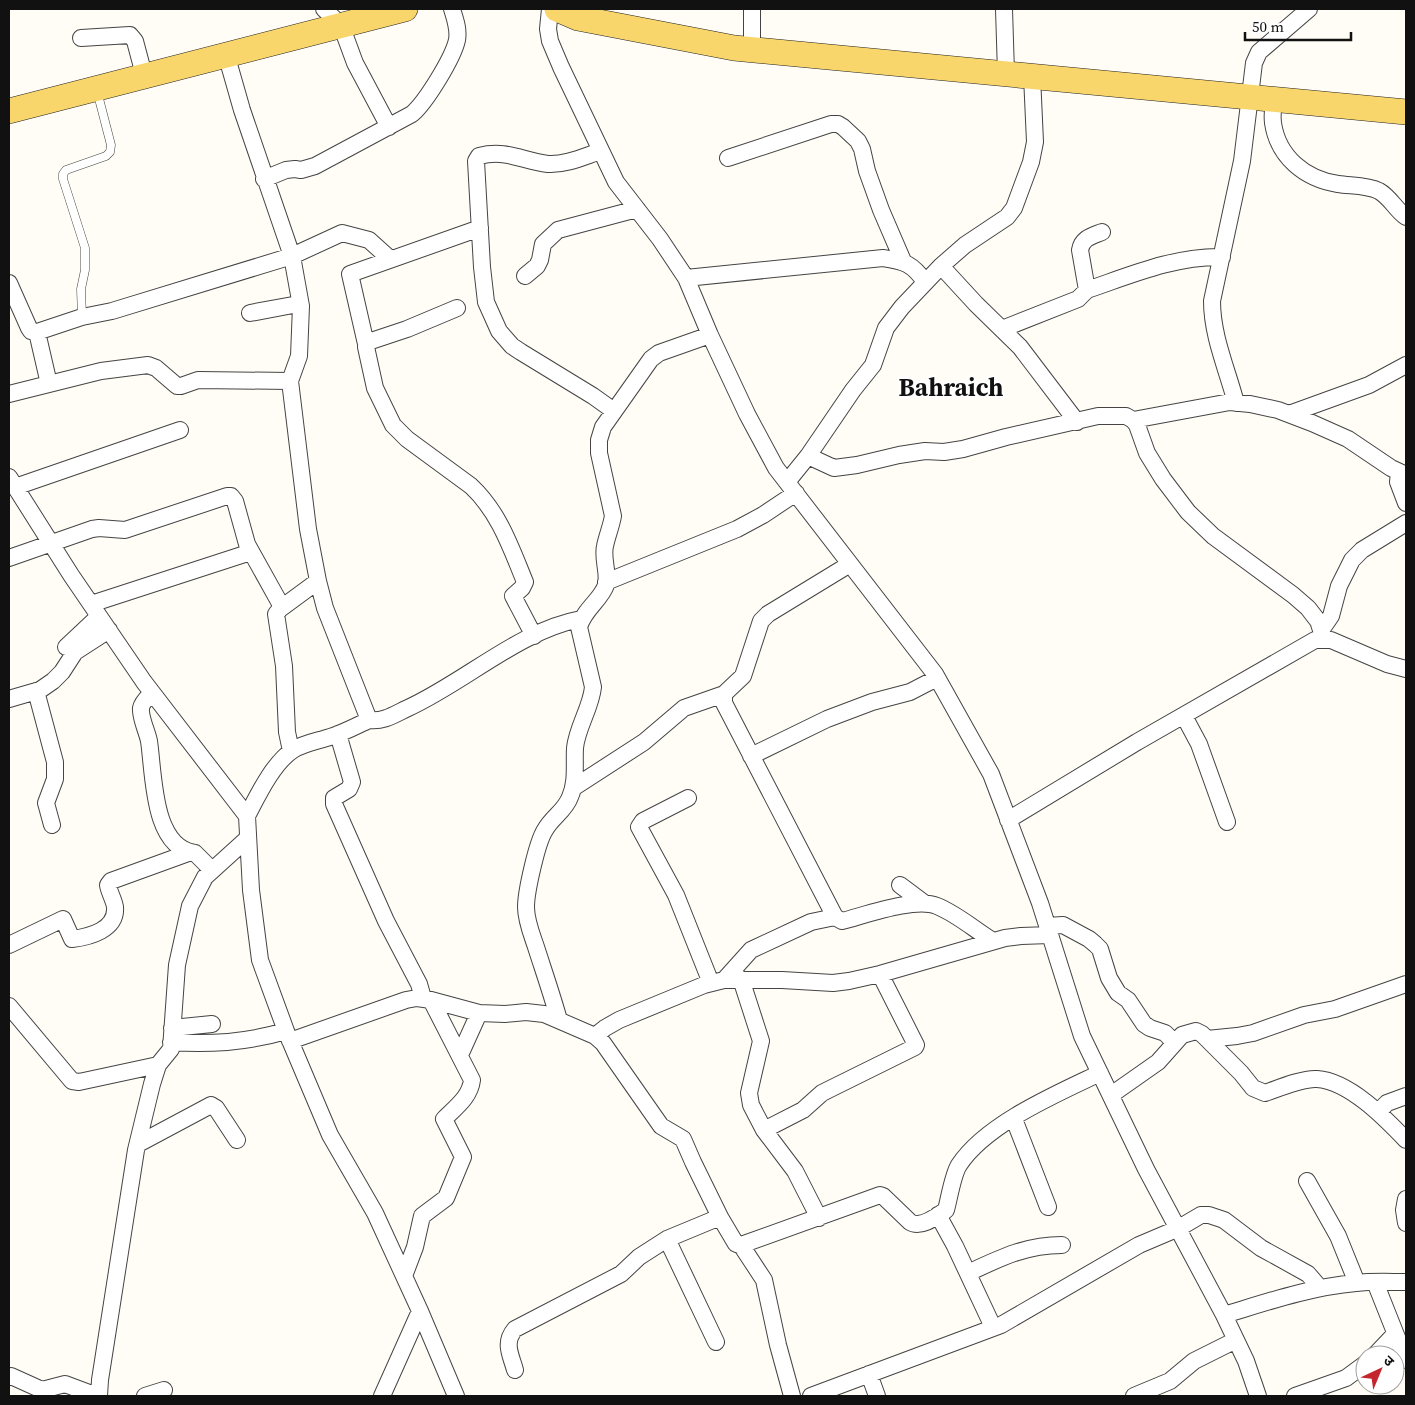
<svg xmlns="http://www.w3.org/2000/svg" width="1415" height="1405" font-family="'Source Serif 4','Noto Sans Devanagari',serif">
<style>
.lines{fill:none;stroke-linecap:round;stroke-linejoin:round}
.lane-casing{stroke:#444;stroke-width:9}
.street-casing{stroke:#444;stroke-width:18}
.primary-casing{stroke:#222;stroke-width:26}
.lane{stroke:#fff;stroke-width:8}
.street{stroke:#fff;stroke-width:16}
.primary{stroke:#f9d66b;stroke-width:25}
.labels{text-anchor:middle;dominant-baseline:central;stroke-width:5;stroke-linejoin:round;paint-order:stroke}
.town-label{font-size:25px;font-weight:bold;fill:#111;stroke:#fff}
</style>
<rect width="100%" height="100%" fill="#fffdf5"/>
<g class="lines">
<defs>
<path id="lane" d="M82,317L81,289L85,270V248L63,179V174L66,170L106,156L110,152L111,145L97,91"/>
<path id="street" d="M324,9L341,25L355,63L389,127
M550,9L548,29L550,41L561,67L616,182L660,239L686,278L710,335L747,414L776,468L935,674L991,774L1040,903L1082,1036L1146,1169L1224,1315L1246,1361L1258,1396
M1004,9L1006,73
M81,38L130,35L135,41L144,75
M752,49V9
M226,54L242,110L292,256L301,306
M1274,100C1273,107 1272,115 1273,123C1278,157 1305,179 1338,184C1351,186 1367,185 1379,191C1390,197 1396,210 1406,217
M601,151C585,156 566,165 548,164C522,161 507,149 479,156L476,161L482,267L486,302L499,331L512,346L521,352L593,396L614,411
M728,158L831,124H838L843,127L858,141L862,149L867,171L881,210L903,261
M264,179L286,170L295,169L301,170L315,166L412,114C426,102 453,58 457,40C459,29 455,19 452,9
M941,266L976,304L1020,347L1077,422
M525,276L537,266L540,260L543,244L558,230L637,209
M686,278L883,258C904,261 913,264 925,282
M9,283L29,328L31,331L37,332L82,317L112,311L292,256L342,233L369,240L390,259
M1087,290C1131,275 1175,256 1222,257
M457,308L407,329L368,342L366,347L375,388L393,425L407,439L471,486C499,512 511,548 525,582L522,588L513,596L534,636
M250,313L293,305L301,306L299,356L290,381
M1002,329L1078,299L1087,290L1080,250C1082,238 1092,236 1102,232
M37,332L49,384
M366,344L350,274L480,228
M9,394L101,371L148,365L156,368L177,386H181L198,380L290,381L308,529L318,581L325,608L369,720C356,726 343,733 330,737C318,741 304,743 293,750C273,763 258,795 247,816
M1236,403C1227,369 1212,336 1212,301L1242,161L1254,63L1259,52L1309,9
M1289,414L1369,385L1406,365
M1133,420L1230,402L1250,404L1278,410L1312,423L1348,439L1391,468L1406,475
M808,456L834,468L857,465L899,455L925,451L944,452L963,449L1006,437L1098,416H1126L1133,420L1137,425L1147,453L1163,479L1188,512L1213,536L1293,595L1308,608L1318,621L1324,639
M1399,472L1398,482L1406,503
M9,477L71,575L144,682L247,816L251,890L260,960L286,1031L330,1135L375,1213L420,1311L456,1396
M787,482L808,456L853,390L873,365L886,328L902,307L941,266L965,245L1007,217L1014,208L1031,162L1035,142L1032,76
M15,487L180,430
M9,558L92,529L99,528L125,530L227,496H231L235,501L247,544L282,607
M850,564L768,614L761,621L743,676L724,694V703L835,917L842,921C866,915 915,897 937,906C957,914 975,930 993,941
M606,582L737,529L763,515L796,493
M91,604L251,552
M1322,629L1331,616L1339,586L1352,560L1362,550L1406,523
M66,647L99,616
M36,691L55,762V779L46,803L52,825
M152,693C148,697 142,702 141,708C140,718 147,731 149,741C154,774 152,847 195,853L212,870
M9,699L40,690L53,681L62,672L75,652L109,630
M1184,716L1199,744L1227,822
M369,720C384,722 395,714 408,708C465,682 520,630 581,619
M338,734L352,782L349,789L334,798V804L386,921L419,984L423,998
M291,751L287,732L284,666L276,614L280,609L318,581
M751,756L827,719L872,702L910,692L937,678
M573,788L644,742L684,708L724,694
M688,798L643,821L639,827L676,895L711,983
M1008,820L1137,742L1315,640H1331L1387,664L1406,669
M900,885L924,903
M1047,926L1063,925L1089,939L1095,944L1100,949L1109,978L1118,993L1128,1000L1144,1024L1150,1028L1165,1033L1174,1042
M9,945L63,919L72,939C89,937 117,930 115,907C114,900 109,892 108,885L111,881L191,852
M741,979L761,1041L749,1093L751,1105L764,1130L795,1171L819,1218
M724,980L751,950L811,922L835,917
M9,1006L72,1081L79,1082L158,1065
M559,1020C552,995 544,972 536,947C532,935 526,921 526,907C526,892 537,842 545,830C552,817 565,811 570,797C577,781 574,765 575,748C577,727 591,708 593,687L579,627C584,609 601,600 606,585C609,573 602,559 605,546C607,536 611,527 613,516L599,453V440L603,427L651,359L659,353L710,335
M172,1028L212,1024
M595,1036L605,1028L619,1020L704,985L724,980H782L833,983L849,981L880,974L1005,938L1021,936L1050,935
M1207,1039L1237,1036L1253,1033L1304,1015L1335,1009L1406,984
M290,1041L406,1000L417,998L431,1000L479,1013L505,1014L526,1012L544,1014L595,1036L603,1043L661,1126L683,1139L693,1162L720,1217L736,1244L741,1245
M171,1042C210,1045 248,1042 286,1031
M460,1055L479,1013
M1111,1095L1158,1062L1182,1035L1196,1031L1202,1034L1241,1073L1253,1088L1265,1093C1279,1088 1303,1078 1317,1079C1349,1081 1385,1118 1406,1140
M1378,1112L1387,1103L1406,1096
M1014,1119L1048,1207
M764,1130L803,1110L822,1093L832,1088L915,1047L916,1045L880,974
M138,1144L211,1105L216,1108L237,1140
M1307,1181L1338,1236L1357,1283
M1406,1199L1404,1210L1406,1223
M938,1215L955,1246L993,1327
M667,1239L716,1342
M968,1273C1000,1258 1026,1245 1062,1245
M404,1276L415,1247L422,1216L446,1198L463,1157L444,1119C456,1107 470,1097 472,1080L431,1000
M1375,1282L1406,1360
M1224,1315C1267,1302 1310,1287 1356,1283C1372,1281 1390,1282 1406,1282
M1375,1355L1395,1334
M515,1370C511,1355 503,1343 515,1329L621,1274L639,1257L667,1239L720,1217
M869,1374L877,1396
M9,1377L11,1376L42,1390L65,1384L97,1396
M99,1396L100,1380L136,1150L152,1084L158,1065L171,1049L177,965L190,906L205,877L248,838
M145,1396L164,1390
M382,1396L420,1311
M792,1396L778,1345L764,1280L741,1245L880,1195L883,1196L910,1222C921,1229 937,1216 946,1210C949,1199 953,1174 959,1165C986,1124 1056,1094 1100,1073
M811,1396L1001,1325L1139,1245L1179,1228L1201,1215H1209L1224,1220L1261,1248L1308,1274L1320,1288
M1134,1396L1170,1381L1194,1361L1236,1340
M1295,1396L1346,1378L1365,1364"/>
<path id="primary" d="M557,9L578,18L734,48L1406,112
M9,111L405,9"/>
</defs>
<use href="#lane" class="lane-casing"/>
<use href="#street" class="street-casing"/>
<use href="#primary" class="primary-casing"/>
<use href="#lane" class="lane"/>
<use href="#street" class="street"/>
<use href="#primary" class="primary"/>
</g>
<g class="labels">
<g class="town-label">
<text x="951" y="387">Bahraich</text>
</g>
</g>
<rect width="1415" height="1405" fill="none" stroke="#111111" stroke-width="20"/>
<g transform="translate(1380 1370) rotate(44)"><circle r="24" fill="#ffffff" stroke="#a0a0a0"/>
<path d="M0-4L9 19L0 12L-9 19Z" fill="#c4262e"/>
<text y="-8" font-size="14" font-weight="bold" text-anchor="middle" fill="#111111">उ</text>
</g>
<path d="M1245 32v8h106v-8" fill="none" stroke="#111111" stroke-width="2.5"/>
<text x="1252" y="32" font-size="15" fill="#111111" stroke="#ffffff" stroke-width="4" paint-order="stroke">50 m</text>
</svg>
